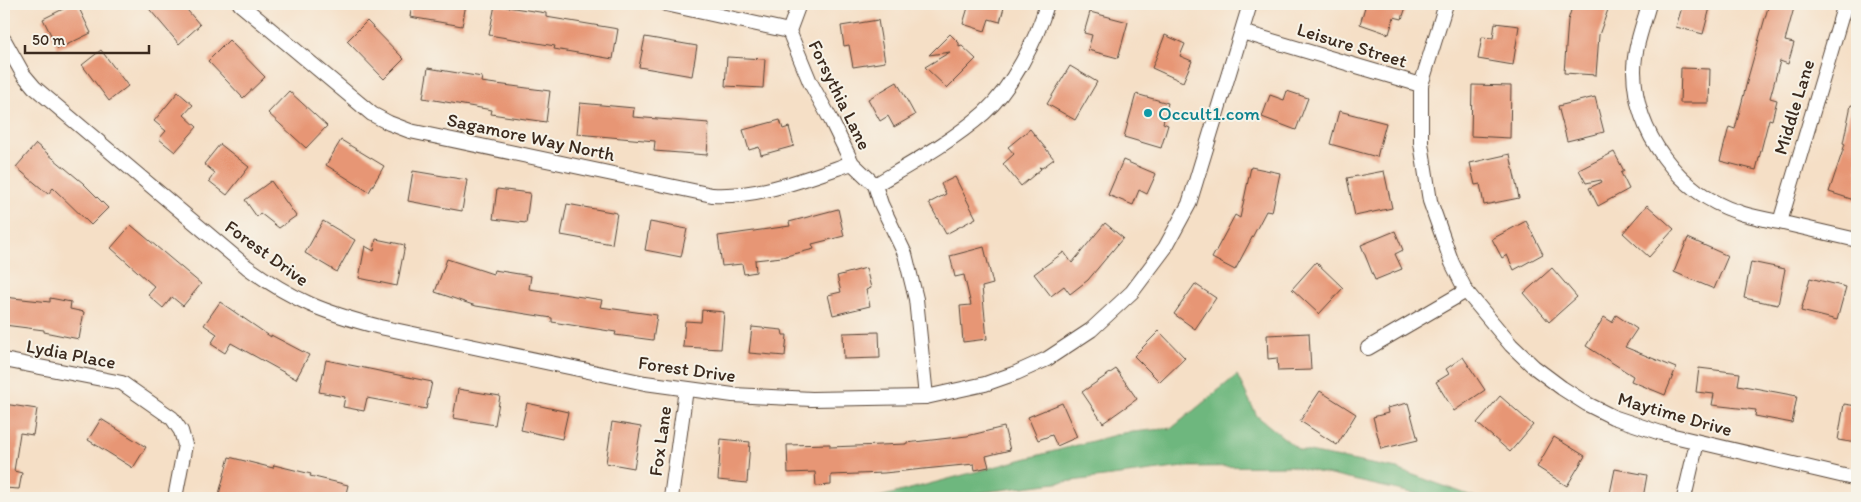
<svg xmlns="http://www.w3.org/2000/svg" width="1861" height="502" font-family="Itim,sans-serif">
<style>
.forest{fill:#6eb77e;stroke:#54704e}
.building{fill:#e79675}
.lines{fill:none;stroke-linecap:round;stroke-linejoin:round}
.minor-casing{stroke:#574537;stroke-width:16}
.minor{stroke:#fff;stroke-width:14}
.culture-dot{fill:#0f9aa8;stroke:#f7f3e8;stroke-width:2}
.labels{text-anchor:middle;dominant-baseline:central;stroke-width:4;stroke-linejoin:round;paint-order:stroke}
.street-label{font-size:19px;fill:#3b2a1e;stroke:#f7f3e8}
.culture-label{font-size:19px;fill:#0d838f;stroke:#f7f3e8;text-anchor:start}
</style>
<rect width="100%" height="100%" fill="#f7f3e8"/>
<filter id="ink" filterUnits="userSpaceOnUse"><feTurbulence type="fractalNoise" baseFrequency=".02" numOctaves="2"/><feDisplacementMap in="SourceGraphic" scale="10" xChannelSelector="R" yChannelSelector="G"/><feConvolveMatrix kernelMatrix="1 2 1 2 8 2 1 2 1" color-interpolation-filters="sRGB"/></filter>
<filter id="wash" filterUnits="userSpaceOnUse"><feTurbulence type="fractalNoise" baseFrequency=".0096" numOctaves="4" result="noise"/><feDisplacementMap in="SourceGraphic" scale="20" xChannelSelector="R" yChannelSelector="G"/><feGaussianBlur stdDeviation="1.12" result="paint"/><feColorMatrix in="noise" values="0 0 0 0 0 0 0 0 0 0 0 0 0 0 0 0 0 1.4 0 .05"/><feComposite in="paint" operator="in"/></filter>
<g filter="url(#wash)">
<rect width="100%" height="100%" fill="#f5dfc6"/>
<path class="forest" d="M1237,375L1257,416L1299,450L1397,469L1477,498H1434L1290,466L1183,467L937,498H876L1123,433L1172,428Z"/>
<g id="blocks">
<path class="building" d="M73,4H77L91,33L58,49L43,19Z
M145,4H182L200,25L179,44Z
M412,4H466L462,26L410,17Z
M969,4H1005L1000,22L989,19L985,31L963,24Z
M1363,4H1407L1402,19L1394,17L1389,34L1360,24L1365,7L1362,6Z
M1573,4H1610L1599,35L1596,75L1564,73L1568,20Z
M1683,4H1711L1703,34L1676,27Z
M1769,4H1795L1785,41L1794,43L1788,64L1780,61L1770,98L1777,100L1772,120L1769,119L1756,170L1720,161L1729,127L1735,129L1749,74Z
M495,5L546,13V17L618,29L613,59L554,49L555,46L489,35Z
M1090,12L1128,22L1118,58L1088,50L1092,35L1084,33Z
M878,20L885,62L853,67L849,45L844,46L841,26Z
M367,21L404,59L384,79L347,41Z
M1495,23L1519,26L1513,65L1478,59L1482,37L1493,38Z
M950,34L959,43V47L962,46L976,59L947,88L925,67L950,52L929,55Z
M1165,35L1185,44L1180,56L1192,61L1183,82L1152,68Z
M645,37L697,46L692,76L639,67Z
M229,40L265,77L243,98L208,61Z
M101,50L128,86L109,101L82,65Z
M727,57L765,59L763,88L725,86Z
M1070,66L1097,82L1075,120L1047,104Z
M428,68L482,77L481,82L550,91L546,122L491,114L492,110L423,98Z
M1681,68L1710,69L1709,103H1680Z
M897,82L915,115L894,127L888,116L880,121L868,99Z
M1472,85L1511,86L1510,138L1471,136Z
M289,91L327,126L306,148L268,113Z
M1287,91L1308,98L1296,130L1262,117L1270,95L1284,100Z
M178,92L193,105L184,115L197,127L175,152L159,139L166,131L154,121Z
M1136,94L1168,103L1163,123L1168,125L1161,148L1124,137Z
M1595,97L1604,132L1567,141L1558,106Z
M580,103L634,108L633,117L709,123L707,155L654,151L655,141L577,134Z
M1851,105L1857,106V201L1829,192L1845,144L1843,143Z
M1339,111L1386,123L1377,157L1330,144Z
M780,120L783,129L789,127L794,146L761,155L759,147L749,150L743,130Z
M1030,129L1054,159L1042,168L1039,167L1041,169L1021,186L1003,164L1014,154L1008,147Z
M341,140L384,166L369,192L326,165Z
M36,144L83,183L108,208L91,225L53,188L48,194L16,167Z
M220,144L249,167L227,195L209,181L215,173L204,164Z
M1614,152L1624,171L1621,173L1629,189L1598,206L1589,188L1602,182L1601,180L1586,183L1579,170Z
M1510,154L1519,198L1484,205L1480,184L1475,185L1470,163Z
M1123,160L1156,174L1147,194L1139,190L1133,205L1108,195Z
M1251,167L1280,173L1272,212L1266,211L1235,270L1212,258L1235,215L1240,218Z
M413,171L467,180L462,211L408,201Z
M1384,171L1392,208L1355,216L1347,178Z
M955,177L976,218L946,234L929,203L946,194L941,184Z
M271,181L296,216L279,228L260,213L257,217L245,200Z
M497,189L530,193L526,223L493,219Z
M567,204L617,213L612,244L561,235Z
M1647,205L1674,229L1649,257L1623,233Z
M838,209L844,236L812,244L814,249L782,257L755,260L756,272L744,274L742,264L722,266L718,236L790,226L789,222Z
M323,221L355,240L337,272L305,253Z
M1526,221L1543,254L1514,270L1507,255L1502,258L1492,239Z
M650,222L687,229L681,257L645,250Z
M1105,223L1123,238L1088,280L1070,294L1064,286L1051,296L1034,274L1064,252L1072,263Z
M131,225L201,284L183,306L172,297L163,308L148,295L155,287L111,248Z
M1395,231L1403,250L1395,254L1402,269L1375,280L1361,245Z
M1688,238L1728,256L1714,289L1674,272Z
M376,239L405,245L397,286L359,278L365,246L374,251Z
M984,247L993,284L982,287L987,339L963,342L960,306L971,305L964,275L955,277L950,256Z
M447,259L493,274L494,270L531,276L529,289L602,300L600,307L657,315L653,340L615,335L616,332L552,322V318L476,306L435,292Z
M1316,262L1343,288L1319,314L1292,289Z
M1751,262L1785,269L1778,305L1744,298Z
M866,268L871,288L866,290L870,306L833,315L828,295L841,292L837,276Z
M1552,268L1577,297L1549,322L1524,293Z
M1810,278L1846,287L1837,320L1801,311Z
M1195,284L1216,298L1195,329L1174,314Z
M4,297L50,302V298L71,302L70,309L84,312L79,339L44,332V330L4,325Z
M220,302L271,337V335L309,355L296,379L231,343L225,353L211,344L217,334L204,325Z
M702,310L724,312L721,349L683,347L685,321L701,322Z
M1616,315L1637,329L1625,347L1676,368L1665,395L1631,381L1633,376L1586,346L1604,317L1612,322Z
M752,327L782,330L783,335H787L785,356L749,353Z
M1159,331L1185,358L1160,382L1134,356Z
M879,332L880,358L844,359L843,333Z
M1309,333L1311,370L1278,371L1277,358L1268,359L1267,335Z
M1463,357L1485,390L1454,411L1436,382L1449,374L1446,369Z
M326,360L432,382L426,409L367,398L364,411L343,407L345,397L319,392Z
M1699,368L1740,373L1738,385L1797,396L1792,423L1755,416L1756,410L1712,405L1714,394L1696,392Z
M1116,369L1137,399L1103,423L1082,392Z
M458,389L500,396L495,425L453,418Z
M1320,391L1356,414L1337,445L1300,421Z
M1500,396L1533,425L1510,452L1477,423Z
M527,403L568,412L562,439L521,430Z
M1062,403L1077,437L1057,446L1052,435L1038,440L1028,417Z
M1408,403L1418,440L1381,449L1373,417L1388,413L1387,408Z
M4,404L37,409L33,435L20,433L14,471L22,473L19,489L4,488Z
M1844,404L1857,406V443L1838,440Z
M101,419L146,447L133,468L88,440Z
M612,422L641,427L634,468L606,463Z
M1004,427L1010,450L986,456L989,467L975,470L974,464L884,473L831,475V485L816,486L815,472L788,473L787,445L830,444V447L906,444V443L967,436Z
M1554,437L1585,456L1567,486L1537,467Z
M721,439L750,442L747,483L718,480Z
M229,457L273,468L274,465L311,474L310,476L348,485L345,498H237L219,494Z
M1615,469L1647,475L1643,498H1609Z"/>
</g>
</g>
<g filter="url(#ink)">
<use href="#blocks" fill-opacity="0" stroke="#574537" stroke-width="1"/>
<g class="lines">
<defs>
<path id="minor" d="M240,4L372,114L389,123L410,131L712,195C758,198 808,178 852,163
M666,4L789,31
M799,4L789,31L810,82L831,120L852,163L875,185L881,204L905,254L916,299L926,397
M1446,4L1421,85V143L1430,201L1452,263L1466,291L1511,345L1534,367L1562,388L1587,404L1613,417L1661,433L1857,479
M1649,4C1643,26 1634,48 1634,71C1635,133 1679,193 1738,212C1751,217 1766,219 1779,222C1805,228 1831,234 1857,240
M1242,32L1421,85
M4,40L23,74L34,87L247,267C292,300 325,313 380,327L645,383L733,395L812,399L926,397L985,384L1016,373L1047,359L1091,330L1132,292L1165,248L1189,204L1250,4
M875,185C912,163 951,142 984,113C1012,88 1037,39 1047,4
M1780,222L1845,4
M1368,348L1466,291
M4,360L122,383L172,418L181,431L185,445L175,498
M671,498L686,389
M1684,498L1697,442"/>
</defs>
<use href="#minor" class="minor-casing"/>
<use href="#minor" class="minor"/>
</g>
</g>
<circle class="culture-dot" cx="1148" cy="113" r="5"/>
<g class="labels">
<g class="street-label">
<text transform="translate(1352 45) rotate(17)">Leisure Street</text>
<text transform="translate(840 95) rotate(64)">Forsythia Lane</text>
<text transform="translate(1794 107) rotate(-73)">Middle Lane</text>
<text transform="translate(531 137) rotate(12)">Sagamore Way North</text>
<text transform="translate(267 253) rotate(36)">Forest Drive</text>
<text transform="translate(71 354) rotate(11)">Lydia Place</text>
<text transform="translate(687 369) rotate(8)">Forest Drive</text>
<text transform="translate(1675 414) rotate(16)">Maytime Drive</text>
<text transform="translate(660 441) rotate(-82)">Fox Lane</text>
</g>
<g class="culture-label">
<text x="1158" y="113">Occult1.com</text>
</g>
</g>
<rect width="1861" height="502" fill="none" stroke="#f7f3e8" stroke-width="20"/>
<path d="M25 45v8h124v-8" fill="none" stroke="#3b2a1e" stroke-width="2.5"/>
<text x="32" y="45" font-size="15" fill="#3b2a1e" stroke="#f7f3e8" stroke-width="4" paint-order="stroke">50 m</text>
</svg>
